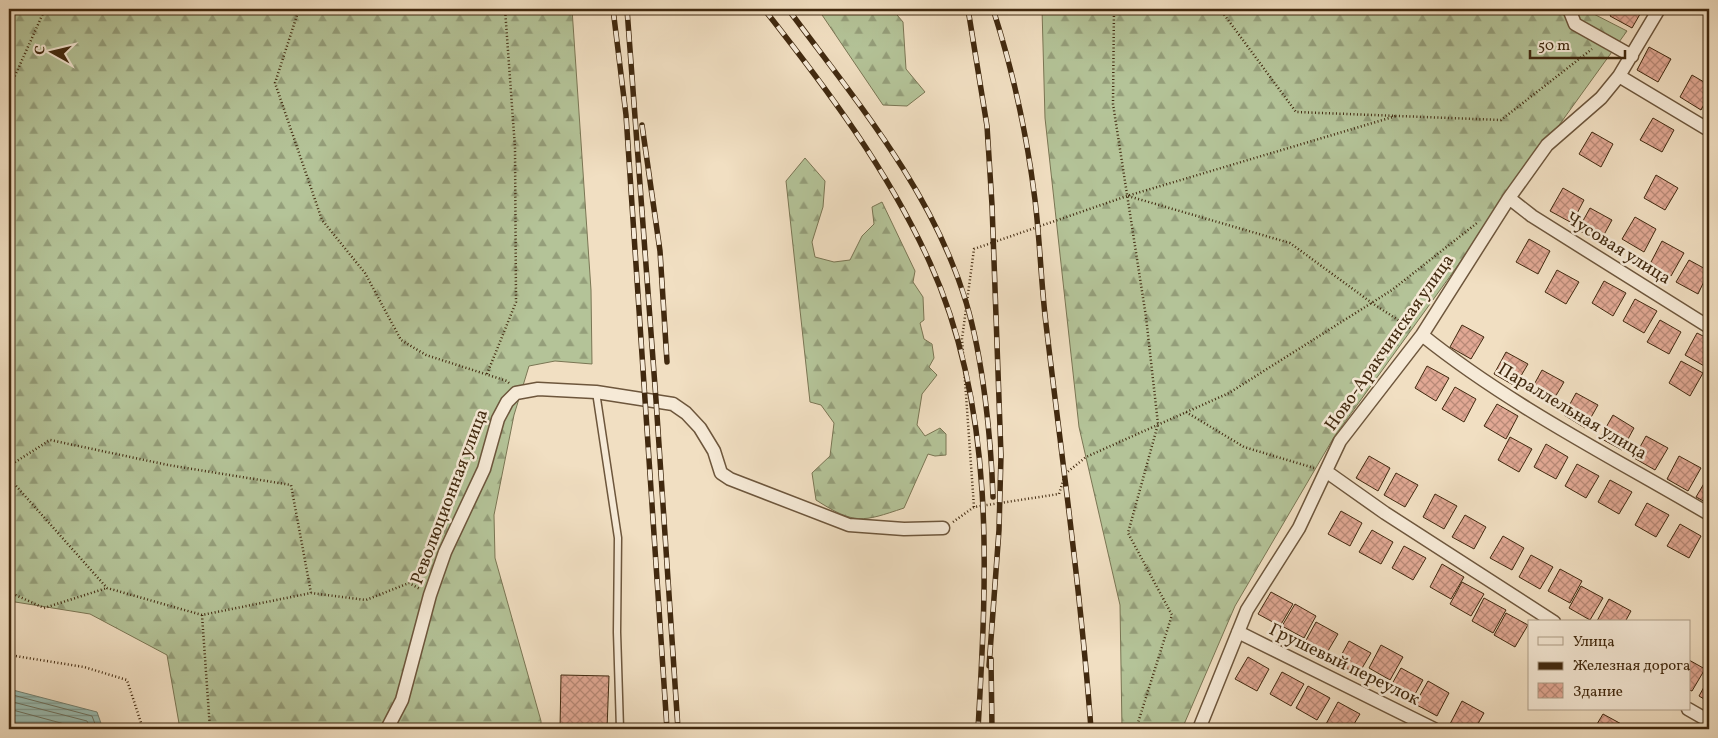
<svg xmlns="http://www.w3.org/2000/svg" width="1718" height="738" font-family="Vollkorn,serif">
<style>
.forest{fill:url(#forest-firs);stroke:#7a7654}
.water{fill:url(#water-rules);stroke:#778271}
.lines{fill:none;stroke-linecap:round;stroke-linejoin:round}
.shore{stroke:#6e7360;stroke-width:1}
.building{fill:url(#building-cross-hatch);stroke:#41290f}
.service-casing{stroke:#6d563c;stroke-width:9}
.minor-casing{stroke:#6d563c;stroke-width:15}
.path{stroke:#41290f;stroke-width:2.5;stroke-dasharray:1 2.5;stroke-linecap:butt}
.service{stroke:#f6ead7;stroke-width:6}
.minor{stroke:#f6ead7;stroke-width:12}
.rail-casing{stroke:#41290f;stroke-width:5.5}
.rail{stroke:#f6ead7;stroke-width:4;stroke-dasharray:11;stroke-linecap:butt}
.labels{text-anchor:middle;dominant-baseline:central;stroke-width:5;stroke-linejoin:round;paint-order:stroke}
.street-label{font-size:18px;fill:#41290f;stroke:#f6ead7}
</style>
<defs>
<pattern id="forest-firs" width="22" height="20" patternUnits="userSpaceOnUse" patternTransform="scale(1.25)"><rect width="22" height="20" fill="#b4c398"/><path d="M5 1l3.5 6h-7zM16 11l3.5 6h-7z" fill="#949e7a"/></pattern>
<pattern id="water-rules" width="6" height="5" patternUnits="userSpaceOnUse" patternTransform="scale(1.25)"><rect width="6" height="5" fill="#9bbdb2"/><path d="M0 2.5h6" fill="none" stroke="#809a8f"/></pattern>
<pattern id="building-cross-hatch" width="8" height="8" patternUnits="userSpaceOnUse" patternTransform="scale(1.25)"><rect width="8" height="8" fill="#e1a894"/><path d="M0 0l8 8M0 8l8-8" fill="none" stroke="#b88977"/></pattern>
</defs>
<rect width="100%" height="100%" fill="#f1dfc2"/>
<filter id="stains"><feTurbulence type="fractalNoise" baseFrequency=".004" numOctaves="4"/><feColorMatrix values="0 0 0 0 .2 0 0 0 0 .09 0 0 0 0 .02 0 0 0 .5 -.17"/></filter>
<radialGradient id="worn" r=".72"><stop offset=".6" stop-color="#630" stop-opacity="0"/><stop offset="1" stop-color="#630" stop-opacity=".3"/></radialGradient>
<path class="forest" d="M9,9H572L591,290L592,364L555,361L529,366L514,415L494,515L495,558L541,721V729H180L167,655L90,614L9,601Z
M818,9H892L903,22L906,69L925,92L907,106L883,105Z
M1042,9H1584L1627,31L1334,437L1235,606L1182,729H1122L1120,605L1079,427L1045,118Z
M805,158L825,181L823,207L812,242L815,257L834,262L850,260L862,236L874,224L872,207L882,202L915,271L913,282L923,297L924,320L920,323L924,339L932,344L934,358L929,367L937,375L922,394L917,425L925,436L940,428L946,434V455L935,456L928,454L904,508C862,522 855,525 816,500L812,473L830,456L834,423L821,405L810,402L786,181Z"/>
<path class="water" d="M9,689L97,712L103,729H9Z"/>
<g class="lines">
<path class="shore" d="M9,694L92,716L97,729
M9,701L87,721L91,729
M9,709L83,729"/>
</g>
<path class="building" d="M1614,9H1643L1632,28L1610,16Z
M1649,47L1671,59L1658,82L1637,70Z
M1692,75L1709,85V95L1701,110L1680,97Z
M1653,118L1674,130L1662,152L1640,140Z
M1592,132L1613,144L1601,167L1579,154Z
M1656,175L1678,188L1665,210L1644,198Z
M1563,188L1584,200L1572,223L1550,211Z
M1590,208L1612,220L1600,242L1578,230Z
M1635,217L1656,229L1644,252L1622,239Z
M1529,239L1550,251L1538,274L1516,262Z
M1662,241L1684,253L1671,276L1650,264Z
M1689,260L1709,271L1698,294L1676,282Z
M1557,270L1579,282L1566,304L1545,292Z
M1604,281L1626,293L1613,316L1592,303Z
M1635,299L1657,311L1644,333L1623,321Z
M1660,320L1681,332L1669,354L1647,342Z
M1462,325L1484,337L1471,359L1450,347Z
M1697,333L1709,339V362L1706,367L1685,355Z
M1506,352L1528,364L1515,386L1494,374Z
M1681,361L1703,373L1690,396L1669,383Z
M1427,366L1449,378L1436,401L1415,388Z
M1542,370L1564,382L1551,404L1530,392Z
M1455,387L1476,399L1464,422L1442,409Z
M1576,393L1598,405L1585,428L1564,415Z
M1497,404L1518,416L1506,439L1484,426Z
M1613,415L1634,428L1622,450L1600,438Z
M1646,436L1668,448L1655,470L1634,458Z
M1510,437L1532,449L1519,472L1498,460Z
M1546,444L1568,457L1556,479L1534,467Z
M1369,456L1390,468L1378,491L1356,478Z
M1679,456L1701,468L1688,491L1667,479Z
M1577,464L1599,476L1586,498L1565,486Z
M1396,473L1418,485L1405,507L1384,495Z
M1709,475V504L1696,497Z
M1610,480L1632,492L1619,514L1598,502Z
M1435,494L1457,506L1444,529L1423,517Z
M1647,503L1669,515L1656,537L1635,525Z
M1341,511L1362,523L1350,546L1328,534Z
M1465,515L1486,527L1474,549L1452,537Z
M1680,524L1701,536L1689,558L1667,546Z
M1372,530L1393,542L1381,564L1359,552Z
M1503,536L1524,548L1512,570L1490,558Z
M1404,546L1426,558L1413,580L1392,568Z
M1531,555L1553,567L1540,589L1519,577Z
M1442,564L1464,577L1451,599L1430,587Z
M1560,569L1582,581L1570,603L1548,591Z
M1462,582L1484,594L1471,616L1450,604Z
M1581,586L1603,598L1590,620L1569,608Z
M1271,592L1293,604L1280,626L1258,614Z
M1484,598L1506,610L1493,633L1472,621Z
M1609,599L1631,611L1625,622L1597,621Z
M1295,604L1316,616L1304,638L1282,626Z
M1506,613L1528,625L1515,647L1494,635Z
M1316,622L1338,634L1325,656L1304,644Z
M1349,641L1371,653L1358,675L1337,663Z
M1381,645L1403,657L1390,680L1369,668Z
M1248,657L1269,669L1257,691L1235,679Z
M1689,660L1705,669L1692,691L1689,690Z
M1401,668L1423,680L1410,703L1388,691Z
M1282,672L1304,684L1291,706L1270,694Z
M561,675L609,676L607,729H560Z
M1709,678V702L1699,696Z
M1428,681L1449,693L1437,716L1415,704Z
M1308,686L1330,698L1317,720L1296,708Z
M1462,701L1484,713L1475,729H1460L1450,724Z
M1338,702L1360,714L1351,729H1335L1326,724Z
M1603,714L1625,726L1623,729H1594Z"/>
<g class="lines">
<defs>
<path id="service" d="M596,392L618,538L617,632L620,729"/>
<path id="minor" d="M1569,9L1575,24L1632,56
M1619,76L1709,130
M1509,198L1532,216L1709,327
M1422,335C1509,405 1612,457 1709,514
M1327,472L1385,513L1554,622
M1238,632L1434,729
M1688,709L1709,721
M387,729L402,700L430,595L445,552L484,469L498,419L507,402L516,393L538,389L596,392L673,404L686,413L700,428L714,451L721,473L730,479L849,525L904,529L943,528
M1199,729L1247,610L1299,528L1340,441L1422,335L1509,198L1547,145L1601,98L1619,76L1659,9"/>
</defs>
<use href="#service" class="service-casing"/>
<use href="#minor" class="minor-casing"/>
<path class="path" d="M299,9L275,83L322,220L365,273L401,340L426,355L507,381L510,384
M1114,9L1113,104L1146,317L1158,424L1128,533L1172,615L1136,729
M1220,9L1296,112L1501,120L1592,49
M9,89L45,9
M1128,196L1290,243L1372,303L1412,329
M487,374L516,302L515,148L505,9
M1186,412L1244,447L1314,468
M9,466L50,440L168,465L291,485L311,593
M9,478L107,588L202,615L311,593L366,600L409,583L420,589
M974,507L962,339L974,249L1127,196L1396,116
M953,522L974,507L1059,494L1065,474L1086,457L1229,393L1392,290L1477,223
M9,592L44,608L107,588
M202,615L210,729
M9,655L84,667L127,680L143,729"/>
<use href="#service" class="service"/>
<use href="#minor" class="minor"/>
<defs>
<path id="rail" d="M613,9L626,115L667,729
M627,9L656,400L678,729
M764,9C827,89 888,170 930,263C996,409 987,573 978,729
M788,9C856,101 932,190 966,302C983,358 991,438 993,497
M968,9L987,126L992,205L1001,455L999,530L989,666
M993,9C1013,71 1027,135 1035,200C1040,241 1041,283 1046,324C1062,459 1081,594 1091,729
M642,125L660,251L667,362
M991,659L992,729"/>
</defs>
<use href="#rail" class="rail-casing"/>
<use href="#rail" class="rail"/>
</g>
<g class="labels">
<g class="street-label">
<text transform="translate(1618 249) rotate(32)">Чусовая улица</text>
<text transform="translate(1390 343) rotate(-55)">Ново-Аракчинская улица</text>
<text transform="translate(1572 412) rotate(31)">Параллельная улица</text>
<text transform="translate(450 497) rotate(-69)">Революционная улица</text>
<text transform="translate(1344 665) rotate(26)">Грушевый переулок</text>
</g>
</g>
<rect width="1718" height="738" fill="none" stroke="#f1dfc2" stroke-width="30"/>
<rect x="10" y="10" width="1698" height="718" fill="none" stroke="#41290f" stroke-width="2.5"/>
<rect x="15" y="15" width="1688" height="708" fill="none" stroke="#41290f"/>
<rect x="1528" y="620" width="162" height="90" fill="#f6ead7" stroke="#ae9d87"/>
<rect x="1538" y="637" width="25" height="8" fill="#f6ead7" stroke="#ae9d87"/>
<text x="1573" y="646" font-size="15" fill="#41290f">Улица</text>
<rect x="1538" y="662" width="25" height="8" fill="#41290f" stroke="#ae9d87"/>
<text x="1573" y="670" font-size="15" fill="#41290f">Железная дорога</text>
<rect x="1538" y="683" width="25" height="15" fill="url(#building-cross-hatch)" stroke="#ae9d87"/>
<text x="1573" y="696" font-size="15" fill="#41290f">Здание</text>
<g transform="translate(52 52) rotate(278)" stroke="#f6ead7" stroke-width="4" paint-order="stroke">
<path d="M0-4L9 19L0 12L-9 19Z" fill="#41290f"/>
<text y="-8" font-size="14" font-weight="bold" text-anchor="middle" fill="#41290f">С</text>
</g>
<path d="M1530 50v8h95v-8" fill="none" stroke="#41290f" stroke-width="2.5"/>
<text x="1538" y="50" font-size="15" fill="#41290f" stroke="#f6ead7" stroke-width="4" paint-order="stroke">50 m</text>
<rect width="100%" height="100%" filter="url(#stains)"/>
<rect width="100%" height="100%" fill="url(#worn)"/>
</svg>
